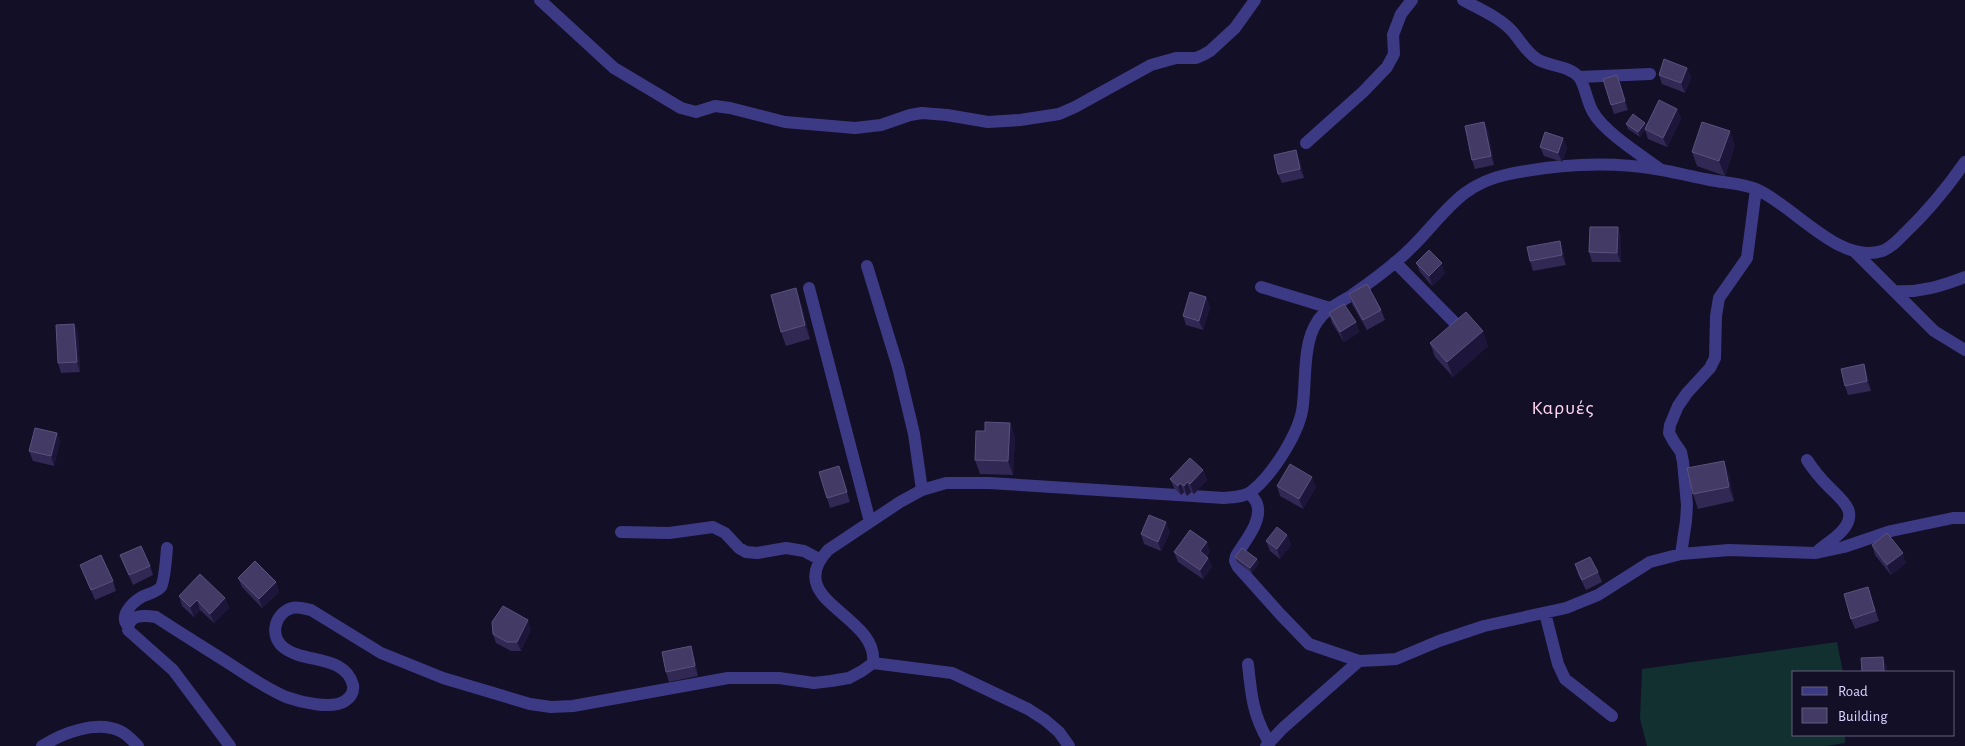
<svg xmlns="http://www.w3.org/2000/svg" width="1965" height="746" font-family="'Alegreya Sans',sans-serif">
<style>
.garden{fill:#12302f}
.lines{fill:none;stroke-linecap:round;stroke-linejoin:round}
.minor{stroke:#3d3a85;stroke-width:12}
.wall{fill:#312854}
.shaded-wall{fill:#1d163a}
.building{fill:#433a66;stroke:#5a527e}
.labels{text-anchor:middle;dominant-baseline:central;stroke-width:4;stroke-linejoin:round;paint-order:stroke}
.quarter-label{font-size:20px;letter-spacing:1px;fill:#ffd6f0;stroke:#130f26}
</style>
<rect width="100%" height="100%" fill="#130f26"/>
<path class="garden" d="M1837,642L1843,672H1794V735H1845V743L1826,746H1647L1640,719L1642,669Z"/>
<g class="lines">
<path class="minor" d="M540,0L614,68L681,108L696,112L715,106L730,108L785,122L855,128L881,125L910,115L922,113L947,115L988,122L1020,120L1059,114L1075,107L1151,65L1176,58H1196L1203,55L1210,51L1235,28L1255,0
M1463,0C1479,9 1499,17 1512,31C1520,40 1526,52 1537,59C1550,67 1568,65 1579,77C1585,85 1587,102 1593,112C1604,132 1641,155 1660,169
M1579,77L1650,74
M1306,143L1363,92L1387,67L1394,54L1393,35L1401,14L1412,0
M1855,252L1934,331L1965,350
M1395,262L1456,324
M867,266L898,367L914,434L922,490
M1261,287L1330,308
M809,288L870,522
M1894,291C1920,293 1941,286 1965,277
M1807,460C1814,471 1821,479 1829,487C1843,501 1859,512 1842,531C1835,539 1825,544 1818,551
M1250,493C1252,497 1256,500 1257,504C1263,521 1244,542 1236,556L1235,561L1238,567L1280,614L1309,644L1359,661L1380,660L1396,659L1439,641L1484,626L1566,608L1598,595L1650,562L1681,554L1729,550L1816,553L1844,547L1891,531L1953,518H1965
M621,532L669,533L713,527L725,533L739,548L746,552L757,553L786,548L804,551L819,559
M1681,554L1686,521L1687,505L1683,462L1681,452L1674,442L1669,433L1670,425L1678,406L1687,393L1710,368L1715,358L1716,316L1719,298L1747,258L1756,189
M1545,613L1558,664L1565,679L1612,716
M128,626C119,616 132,603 140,598C146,594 156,593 161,587C165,579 166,558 167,548
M873,663L952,673L1028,709L1045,720L1059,732L1069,746
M1248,664C1251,694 1253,716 1269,742
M42,746C63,733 96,720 120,731C127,734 133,741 138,746
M230,746L173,670L128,630C128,614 144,615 156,617C182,634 208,650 233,666C250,677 267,689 286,697C300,702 332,710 345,701C351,697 354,692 353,685C345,654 303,664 283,647C269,635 275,613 292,608C298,606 305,609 311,610L381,653L443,678L530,704L551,707L573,706L728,678H779L814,683L831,681L849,678L862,671L873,663C879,615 781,601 828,550L900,502L922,490L946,483H989L1224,498C1232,497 1246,497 1252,491C1273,474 1301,431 1303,404C1306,379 1303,343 1317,322C1325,309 1339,303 1352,295C1372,281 1393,266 1410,249C1428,232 1445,208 1465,193C1476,185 1491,178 1505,175C1556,164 1611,161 1662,170C1678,173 1694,177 1710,180C1725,183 1744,183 1758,190C1795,207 1840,265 1882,251C1891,248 1898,240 1905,233C1928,211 1947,188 1965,162
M1266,746L1283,728L1359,661"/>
</g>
<path class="wall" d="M1687,68L1691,77L1685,93L1662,84L1659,75Z
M1617,75L1628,110L1614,114L1611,105Z
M1677,109L1681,119L1667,147L1648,139L1645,130L1640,137L1628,129L1626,124L1646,125Z
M1484,122L1488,131L1494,165L1475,169L1472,160Z
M1563,138L1567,148L1562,162L1544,156L1540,147Z
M1735,145L1725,176L1697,166L1692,152Z
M1300,160L1304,178L1282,183L1278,174Z
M1618,227L1621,237V262H1592L1589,252Z
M1560,241L1563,251L1566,265L1533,271L1530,261Z
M1416,263L1445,273L1432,286L1420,272Z
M1349,294L1381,310L1385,320L1367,330L1352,304Z
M1206,297L1210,307L1203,330L1186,325L1183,316Z
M801,303L810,339L786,346L781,332Z
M1329,313L1356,322L1359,332L1344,342L1332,323Z
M74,324L78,333L80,372L61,373L58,363Z
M1430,343L1488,346L1453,377L1435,357Z
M1864,364L1867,374L1871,391L1848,395L1845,386Z
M1010,423L1015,437L1013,475L980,474L975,460L985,431Z
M57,433L60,442L54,466L33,461L29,451Z
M1724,461L1729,475L1734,501L1698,509L1693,494Z
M839,466L850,502L830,508L827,498Z
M1203,470L1207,480L1194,494L1191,492L1187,496L1184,492L1181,495L1174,488L1170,479Z
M1277,486L1316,487L1303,509L1280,496Z
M1170,532L1161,551L1144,544L1141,534Z
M1287,535L1291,545L1280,559L1270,551L1266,541Z
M1872,545L1906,563L1891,575L1875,555Z
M1210,551L1207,556L1208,558L1212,567L1203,579L1178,562L1174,552Z
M120,555L150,566L153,575L133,585Z
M1235,557L1259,563L1252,573L1237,562Z
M1575,564L1598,572L1602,582L1586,590L1578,574Z
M80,565L113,581L116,591L95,600Z
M238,578L276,582L279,592L262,608L242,587Z
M1868,587L1879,621L1855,629L1851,619Z
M179,596L225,598L229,608L214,623L200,610L194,617L182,606Z
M531,629L521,651H511L496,643L493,634Z
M694,656L698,676L669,682L666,672Z"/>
<path class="shaded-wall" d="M1687,68L1691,77L1685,93L1681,83Z
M1617,75L1621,84L1628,110L1625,101Z
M1677,109L1681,119L1667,147L1663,138Z
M1484,122L1488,131L1494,165L1491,156Z
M1645,123L1647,127L1640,137L1638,132Z
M1730,131L1735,145L1725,176L1719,161Z
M1563,138L1567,148L1562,162L1558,153Z
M1296,150L1300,160L1304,178L1300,169Z
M1618,227L1621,237V262L1617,253Z
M1560,241L1563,251L1566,265L1562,255Z
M1442,263L1445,273L1432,286L1429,276Z
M796,288L801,303L810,339L805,325Z
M1206,297L1210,307L1203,330L1199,321Z
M1356,322L1359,332L1344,342L1340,332Z
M74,324L78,333L80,372L77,362Z
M1483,331L1488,346L1453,377L1447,362Z
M1864,364L1867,374L1871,391L1867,381Z
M1010,423L1015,437L1013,475L1008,461Z
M57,433L60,442L54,466L51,456Z
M1724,461L1729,475L1734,501L1729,487Z
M1203,470L1207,480L1194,494L1190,484Z
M1312,477L1316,487L1303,509L1299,499Z
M1187,482L1191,492L1187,496L1184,486Z
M1180,483L1184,492L1181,495L1178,486Z
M1166,522L1170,532L1161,551L1158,542Z
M1287,535L1291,545L1280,559L1277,549Z
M1207,542L1210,551L1203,561L1200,551Z
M1903,553L1906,563L1891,575L1887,565Z
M1208,558L1212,567L1203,579L1200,570Z
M1257,559L1259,563L1252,573L1250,568Z
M276,582L279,592L262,608L259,599Z
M225,598L229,608L214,623L210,614Z
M197,600L200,610L194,617L190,607Z
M528,620L531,629L521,651L517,642Z
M691,646L694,656L698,676L695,666Z
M1883,657L1887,667V672H1884Z"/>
<path class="building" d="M1664,59L1687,68L1681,83L1659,75Z
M1617,75L1625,101L1611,105L1603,79Z
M1659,100L1677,109L1663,138L1645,129Z
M1633,114L1645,123L1638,132L1626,124Z
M1484,122L1491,156L1472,160L1465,126Z
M1702,122L1730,131L1719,161L1692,152Z
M1545,132L1563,138L1558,153L1540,147Z
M1296,150L1300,169L1278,174L1274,155Z
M1590,227H1618L1617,253L1589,252Z
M1560,241L1562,255L1530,261L1527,247Z
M1429,250L1442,263L1429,276L1416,263Z
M1367,284L1381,310L1363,320L1349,294Z
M796,288L805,325L781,332L771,295Z
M1190,292L1206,297L1199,321L1183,316Z
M1344,304L1356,322L1340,332L1329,313Z
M1466,312L1483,331L1447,362L1430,343Z
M74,324L77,362L58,363L56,325Z
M1864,364L1867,381L1845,386L1841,369Z
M985,422L1010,423L1008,461L975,460L976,431H985Z
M35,428L57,433L51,456L29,451Z
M1190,458L1203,470L1190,484L1187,482L1184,486L1180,483L1178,486L1170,479Z
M1724,461L1729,487L1693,494L1687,468Z
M1290,464L1312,477L1299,499L1277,486Z
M839,466L847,492L827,498L819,472Z
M1149,515L1166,522L1158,542L1141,534Z
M1277,527L1287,535L1277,549L1266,541Z
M1190,530L1207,542L1200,551L1208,558L1200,570L1174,552Z
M1887,533L1903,553L1887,565L1872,545Z
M141,546L150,566L129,575L120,555Z
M1242,548L1257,559L1250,568L1235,557Z
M101,555L113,581L91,590L80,565Z
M1590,557L1598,572L1582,580L1575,564Z
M255,561L276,582L259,599L238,578Z
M200,574L225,598L210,614L197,600L190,607L179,596Z
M1868,587L1875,611L1851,619L1844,594Z
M503,606L528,620L517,642H507L493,634L492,622Z
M691,646L695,666L666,672L662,652Z
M1883,657L1884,672H1862L1861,658Z"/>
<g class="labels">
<g class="quarter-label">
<text x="1563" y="408">Καρυές</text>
</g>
</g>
<rect x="1792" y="671" width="162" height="65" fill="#130f26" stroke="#625e7d"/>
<rect x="1802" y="687" width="25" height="8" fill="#3d3a85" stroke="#625e7d"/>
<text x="1838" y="696" font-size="15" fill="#d9d4ff">Road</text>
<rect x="1802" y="708" width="25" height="15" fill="#433a66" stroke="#625e7d"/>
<text x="1838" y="721" font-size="15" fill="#d9d4ff">Building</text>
</svg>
